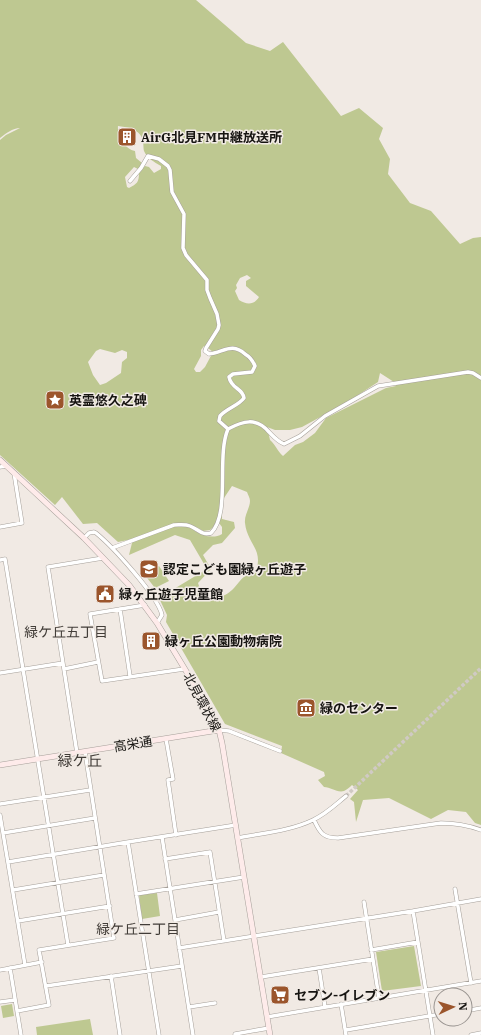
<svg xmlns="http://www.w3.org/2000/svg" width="481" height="1035" font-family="'IBM Plex Serif','Noto Sans JP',serif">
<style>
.green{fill:#bec891;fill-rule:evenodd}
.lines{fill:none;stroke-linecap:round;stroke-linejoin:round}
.street-tunnel{stroke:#d0cac4;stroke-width:3.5;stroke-dasharray:3.5 2;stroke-linecap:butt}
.street-casing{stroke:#a6a09a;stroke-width:4.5}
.secondary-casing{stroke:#a6a09a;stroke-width:6}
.street{stroke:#fff;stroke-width:3.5}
.secondary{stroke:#feebea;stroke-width:5}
.labels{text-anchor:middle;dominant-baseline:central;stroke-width:3;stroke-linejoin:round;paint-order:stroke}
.poi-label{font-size:13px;font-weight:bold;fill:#161411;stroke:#f1eae4;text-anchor:start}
.street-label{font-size:13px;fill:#161411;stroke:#f1eae4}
.neighbourhood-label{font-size:14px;fill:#423d38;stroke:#f1eae4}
.quarter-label{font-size:15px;fill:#423d38;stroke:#f1eae4}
</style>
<rect width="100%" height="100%" fill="#f1eae4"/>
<path class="green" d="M0,0H196L246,43L270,51L283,42L341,116L359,108L383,128L379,139L390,159L388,174L410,203L431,211L460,244L473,238L481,237V825L475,823L466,812L448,810L431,819L389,798L363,800L356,822L354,802L350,799L358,790L352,785C350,787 346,790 344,791C337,793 331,787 324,787L318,780L325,776L324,772L281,753L282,746L225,724L166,622L167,615L159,598L207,569L190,540L175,535L129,555L133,539L118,542L97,523L83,524L62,497L55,505L0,455V140L6,135L20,128C13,128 5,134 0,138ZM118,126C126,127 139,129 142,138C144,142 143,147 144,151C147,158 154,162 161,166V169L154,173L149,167L145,166L139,173C139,182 137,184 129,188L127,187L125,177L134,167L138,169L140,167L142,163L136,158L135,151C125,149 117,136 118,126ZM247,275L251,278L246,281V286L259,297C254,305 247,305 239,300L235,291L237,288L236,285L240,278ZM204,346L208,348L213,352L205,367L200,372H196L194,369L201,356V350ZM100,349L115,353L122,350L127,352V358L122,362L121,373L106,383L100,385L93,375L88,362L96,351ZM380,373L394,382L396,386L386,388L326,418L315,433L303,442L295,445L283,456C277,451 276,445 270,440L267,427L275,430H290L302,427L346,403L378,382ZM232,486L247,492C248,495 250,498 250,501C250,508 244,515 245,523C247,544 265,550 255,573C239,574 238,589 225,595C220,597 212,597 206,597L201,592L198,583L211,569L203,555L213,545L222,543L235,528L234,522L222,519V513L220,504ZM219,523L222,527V534C214,539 203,536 195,531L196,527L203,531L210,530L215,525Z
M159,566L169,581L155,588L144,574Z
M157,893L160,916L142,919L139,895Z
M414,946L421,986L382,991L376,952Z
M12,1004L14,1016L3,1018L1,1006Z
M90,1019L93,1035H37L36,1027Z"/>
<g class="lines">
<path class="street-tunnel" d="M346,796L481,668"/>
<defs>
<path id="street" d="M130,181L141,168L148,156L159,159L168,166L170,170L172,192L184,214L183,248L186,255L207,280V290L210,298L217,314L219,325L218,329L206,348L205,351L209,354C224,352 232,342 245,354C250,357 253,361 255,366L252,372L233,374L229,377C231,389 243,388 244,398C238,406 227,408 220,416L219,421L228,429
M0,467L6,466
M0,527L22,523L14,473
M84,538L89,533L94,532L96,533C112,546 158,596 162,615L157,623
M112,548L174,525C180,525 185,524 190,526C198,529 202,536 211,533C231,513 216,457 228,429C243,421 256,417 269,432C274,437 277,441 284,444L300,436L325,416L378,386L468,372L473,373L481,378
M0,560L5,559L68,945
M145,605L90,614L102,681L184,669
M120,609L130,676
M64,669L98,662
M0,673L63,663
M219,730L229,731L280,751
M166,739L173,779L168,780L176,835
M77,753L48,567L103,558
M0,804L90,790
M0,815L25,965
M314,820C320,833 323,838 338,838L441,823C455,823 467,825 481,830
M3,833L95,818
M162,837L193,1035
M238,838C263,833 290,831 313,820C326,814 335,805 346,796
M128,842L159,1035
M165,859L210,852L224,941
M8,862L128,842L236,825
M455,889L471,983
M13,890L104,875
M136,894L244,877
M364,902L379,998
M413,911L433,1035
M175,920L219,912
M18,921L110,906
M179,948L413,911L481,899
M371,950L418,942
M10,968L21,1035
M319,968L325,1007
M0,970L42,962
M111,976L120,1035
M261,977L373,959
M46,986L182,966
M0,1002L15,1000
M341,1004L346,1035
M189,1007L215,1003
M17,1011L49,1005L39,950L114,938L85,752
M465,1011L481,1008
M267,1017L481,981
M346,1030L441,1014
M235,1035V1034L269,1028
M471,1035L481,1033"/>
<path id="secondary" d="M0,460L84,538L129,585L157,623L209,709L219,730L222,743L270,1035
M0,765L219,730"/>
</defs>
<use href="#street" class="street-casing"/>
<use href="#secondary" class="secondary-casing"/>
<use href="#street" class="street"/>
<use href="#secondary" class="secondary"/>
</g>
<defs>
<symbol id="building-square" viewBox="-11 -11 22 22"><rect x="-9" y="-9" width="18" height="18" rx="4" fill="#9b552c" stroke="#f1eae4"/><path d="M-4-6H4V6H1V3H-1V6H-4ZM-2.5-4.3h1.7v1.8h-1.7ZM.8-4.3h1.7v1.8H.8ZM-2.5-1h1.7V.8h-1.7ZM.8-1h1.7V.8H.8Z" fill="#fff"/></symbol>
<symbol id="sight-square" viewBox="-11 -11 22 22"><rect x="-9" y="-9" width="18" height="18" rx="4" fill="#9b552c" stroke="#f1eae4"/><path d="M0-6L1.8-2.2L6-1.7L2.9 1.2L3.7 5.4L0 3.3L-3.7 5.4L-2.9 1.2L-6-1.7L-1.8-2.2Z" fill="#fff"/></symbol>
<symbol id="school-square" viewBox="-11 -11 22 22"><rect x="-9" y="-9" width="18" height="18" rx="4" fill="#9b552c" stroke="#f1eae4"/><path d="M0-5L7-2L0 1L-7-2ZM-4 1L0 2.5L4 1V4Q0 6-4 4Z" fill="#fff"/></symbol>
<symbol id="civic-square" viewBox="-11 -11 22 22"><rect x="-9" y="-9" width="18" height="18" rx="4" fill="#9b552c" stroke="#f1eae4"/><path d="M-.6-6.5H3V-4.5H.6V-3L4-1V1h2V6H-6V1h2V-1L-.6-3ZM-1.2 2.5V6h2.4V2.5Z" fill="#fff"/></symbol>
<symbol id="museum-square" viewBox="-11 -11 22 22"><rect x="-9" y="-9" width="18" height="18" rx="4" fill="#9b552c" stroke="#f1eae4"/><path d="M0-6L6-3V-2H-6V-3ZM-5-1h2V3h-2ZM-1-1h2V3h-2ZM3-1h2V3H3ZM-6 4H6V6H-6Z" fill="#fff"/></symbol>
<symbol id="supermarket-square" viewBox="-11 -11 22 22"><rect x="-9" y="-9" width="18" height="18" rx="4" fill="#9b552c" stroke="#f1eae4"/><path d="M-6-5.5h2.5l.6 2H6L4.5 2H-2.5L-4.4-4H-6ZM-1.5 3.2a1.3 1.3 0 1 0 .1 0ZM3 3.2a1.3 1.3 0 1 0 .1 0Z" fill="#fff"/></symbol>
</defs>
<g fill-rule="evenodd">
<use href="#building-square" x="116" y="126" width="22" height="22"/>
<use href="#sight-square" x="44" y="389" width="22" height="22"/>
<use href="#school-square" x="138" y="558" width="22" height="22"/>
<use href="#civic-square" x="94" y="583" width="22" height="22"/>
<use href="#building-square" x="140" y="630" width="22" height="22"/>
<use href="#museum-square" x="295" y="697" width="22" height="22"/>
<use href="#supermarket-square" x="269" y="984" width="22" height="22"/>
</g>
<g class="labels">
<g class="poi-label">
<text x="141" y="137">AirG北見FM中継放送所</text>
<text x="69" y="400">英霊悠久之碑</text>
<text x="163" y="569">認定こども園緑ヶ丘遊子</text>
<text x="119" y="594">緑ヶ丘遊子児童館</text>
<text x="165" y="641">緑ヶ丘公園動物病院</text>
<text x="320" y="708">緑のセンター</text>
<text x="294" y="995">セブン-イレブン</text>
</g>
<g class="street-label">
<text transform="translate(202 702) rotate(62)">北見環状線</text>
<text transform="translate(133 744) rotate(-9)">高栄通</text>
</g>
<g class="neighbourhood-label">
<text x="66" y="632">緑ケ丘五丁目</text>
<text x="138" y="929">緑ケ丘二丁目</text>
</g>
<g class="quarter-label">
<text x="80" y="760">緑ケ丘</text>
</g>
</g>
<g transform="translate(453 1007) rotate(86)"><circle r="19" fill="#f1eae4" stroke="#999490"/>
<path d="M0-3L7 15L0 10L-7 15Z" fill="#9b552c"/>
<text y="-6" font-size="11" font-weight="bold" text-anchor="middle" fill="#161411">N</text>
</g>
</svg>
